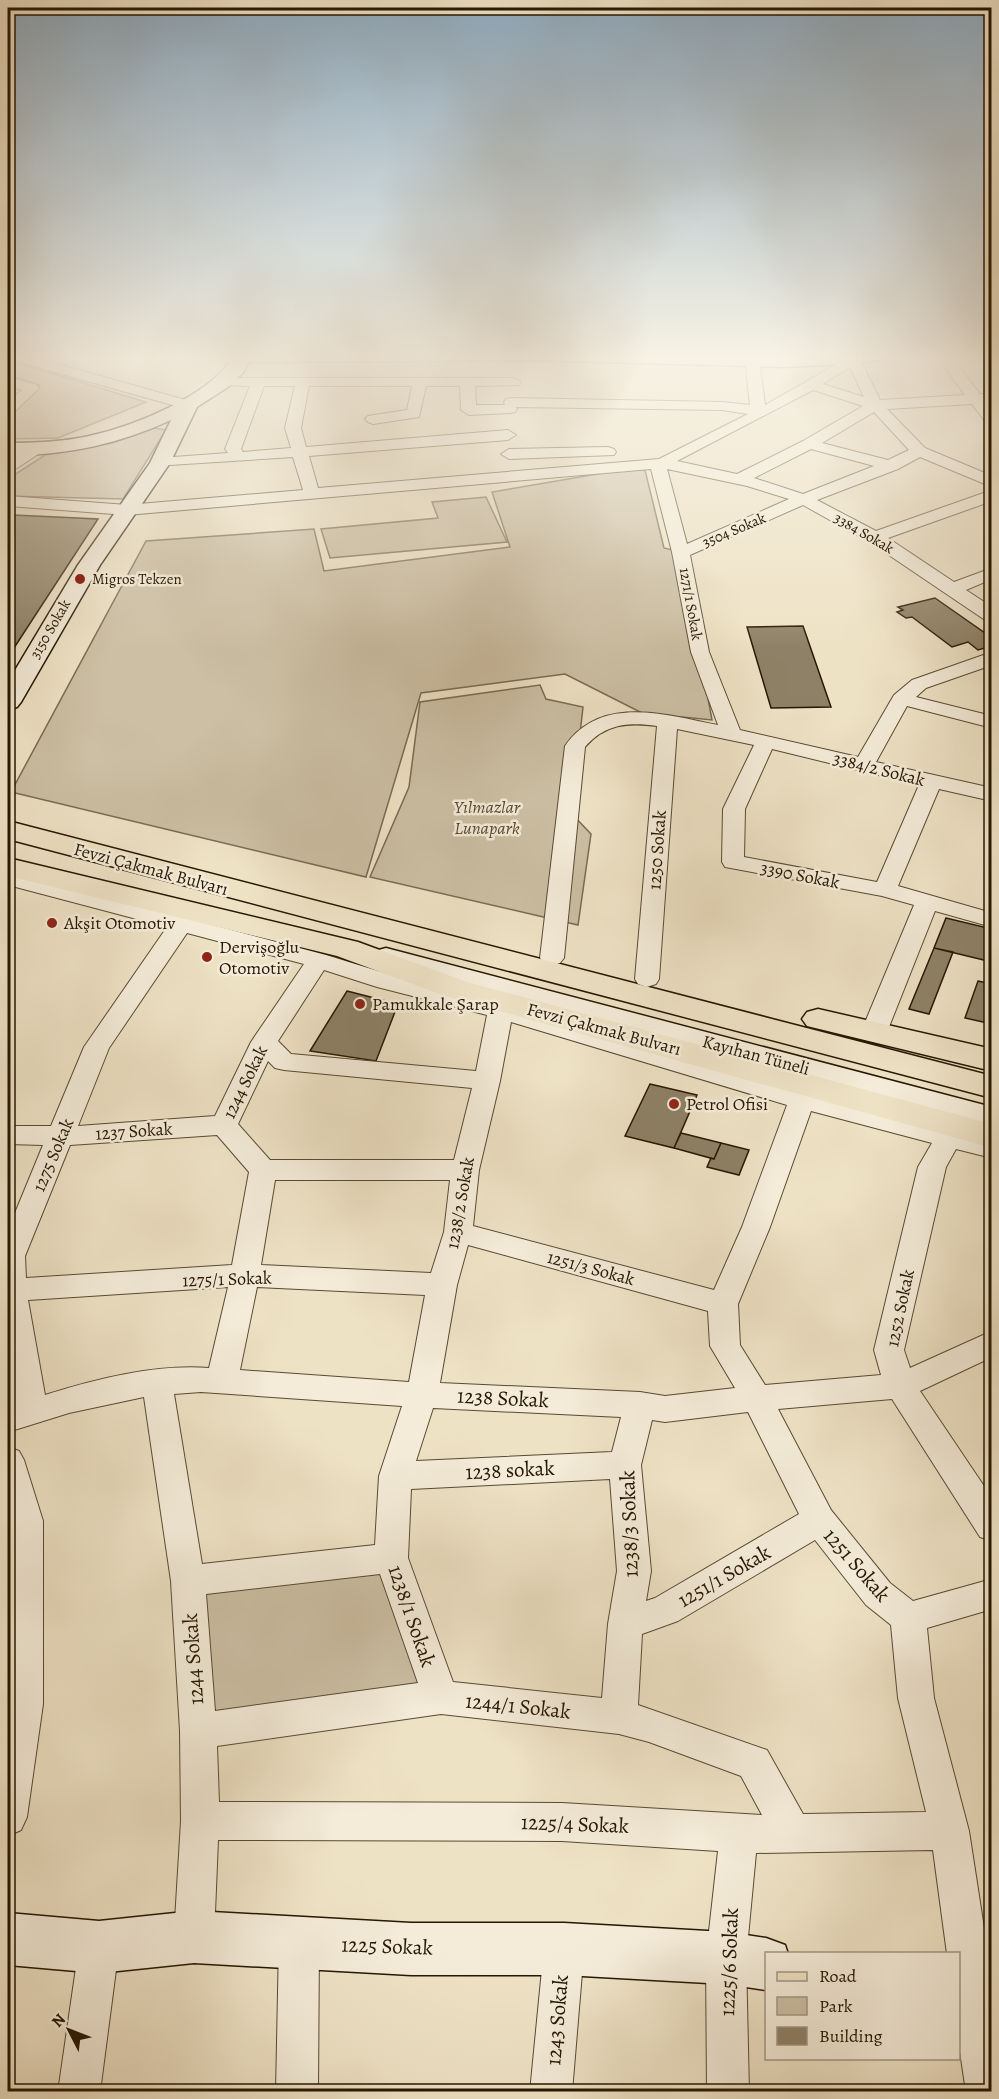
<svg xmlns="http://www.w3.org/2000/svg" width="999" height="2099" font-family="Alegreya,serif">
<style>
.green{fill:#ccbfa4;stroke:#796b53;stroke-width:1.5}
.building{fill:#8e8167;stroke:#261702;stroke-width:1.5}
.lines{fill:none;stroke-linecap:round;stroke-linejoin:round}
.street-casing{stroke:#584a33;stroke-width:2}
.secondary-casing{stroke:#261702;stroke-width:3}
.primary-casing{stroke:#261702;stroke-width:3}
.street{fill:#f4ecd9;fill-rule:evenodd}
.secondary{fill:#f4ecd9;fill-rule:evenodd}
.primary{fill:#eee2c5;fill-rule:evenodd}
.poi-dot{fill:#8f2418;stroke:#f4ecd9;stroke-width:2}
.labels{text-anchor:middle;dominant-baseline:central;stroke-width:5;stroke-linejoin:round;paint-order:stroke}
.far-street-label{font-size:15px;fill:#261702;stroke:#f4ecd9}
.far-poi-label{font-size:15px;fill:#261702;stroke:#f4ecd9;text-anchor:start}
.street-label{font-size:18px;fill:#261702;stroke:#f4ecd9}
.park-label{font-size:18px;font-style:italic;fill:#584933;stroke:#f4ecd9}
.poi-label{font-size:18px;fill:#261702;stroke:#f4ecd9;text-anchor:start}
.near-street-label{font-size:21px;fill:#261702;stroke:#f4ecd9}
</style>
<rect width="100%" height="100%" fill="#eee2c5"/>
<filter id="stains"><feTurbulence type="fractalNoise" baseFrequency=".00333" numOctaves="4"/><feColorMatrix values="0 0 0 0 .2 0 0 0 0 .09 0 0 0 0 .02 0 0 0 .5 -.17"/></filter>
<radialGradient id="worn" r=".72"><stop offset=".6" stop-color="#630" stop-opacity="0"/><stop offset="1" stop-color="#630" stop-opacity=".3"/></radialGradient>
<path class="green" d="M8,360L146,402L58,438L8,439V418L40,385L8,375Z
M155,428L166,430L123,499L8,496V479L45,455L112,443Z
M627,469L645,470L664,548L681,552L712,720L642,713L565,674L421,693L366,877L11,792L146,541L314,529L324,571L510,547L492,492Z
M486,497L507,542L330,558L321,529L438,518L432,502Z
M540,685L546,699L583,707L571,813L591,834L578,925L370,877L409,787L420,702Z
M391,1558L441,1697L198,1731L188,1581Z"/>
<path class="building" d="M13,515L98,519L14,648H8V523Z
M935,598L992,638V646L978,650L968,642L952,647L912,617L906,618L897,612L903,610L898,607Z
M803,626L831,707L771,708L747,627Z
M946,918L992,929V962L934,948Z
M934,948L953,952L929,1014L909,1009Z
M978,981L992,984V1024L965,1018Z
M347,991L398,1004L376,1061L310,1051Z
M650,1084L697,1095L674,1148L625,1136Z
M681,1133L721,1143L714,1159L674,1148Z
M721,1143L749,1150L739,1175L707,1167L711,1158L714,1159Z"/>
<g class="lines">
<defs>
<path id="street" d="M8,355H25L193,402L195,405L188,409L183,408L8,359Z
M203,355H228L246,359L248,362L241,366L205,358Z
M853,355L860,359L880,400L965,395L936,355H950L980,394H992V402L986,403L992,410V425L987,424L972,404L887,409L925,448L992,476V487L920,457L898,469L817,500L876,531L992,490V501L888,538L954,582L992,568V579L966,590L992,607V621L985,620L871,543L803,505L690,555L709,652L740,730L858,757L894,695L912,680L992,652V665L926,688L916,697L992,716V728L907,706L876,762L992,788V801L939,789L898,886L992,913V927L935,911L887,1032L883,1038L874,1040L865,1038L861,1032L914,905L882,896L725,867L722,862L723,809L754,745L677,729L659,979L656,984L647,987L638,984L635,979L657,726C628,722 605,724 585,747L564,958L560,963L552,965L544,963L540,958L565,746C601,694 666,715 718,725L691,652L672,552L651,469L127,515L8,506V496L127,505L303,490L293,457L154,466L152,463L160,458L228,453L225,449L250,386L220,385L218,382L220,379L225,378H514L521,382L519,385L475,386L476,405H505L504,402L506,399L511,398L722,402L750,405L745,360L752,356L759,360L765,405ZM850,367L864,397L823,384ZM264,386H295L285,428L291,448L243,452L241,449ZM309,386H412L407,410L368,416L365,419L368,422L373,424L419,417L426,386H460L461,410L469,415L510,413L515,412L517,409L516,407L722,410L748,414L659,459L318,488L309,456L508,440L516,435L508,430L306,447L301,428ZM813,390L863,406L803,441L737,474L677,461ZM874,412L909,450L888,460L822,443ZM811,449L874,466L803,494L754,478ZM667,469L747,486L789,499L687,544ZM772,749L919,785L877,882L744,857L745,809Z
M8,377L37,385L39,388L13,413L8,415V402L22,390L8,385Z
M34,445L40,447L42,450L40,453L14,470L8,472V460Z
M608,447L614,449L616,452L614,455L509,459L501,454L509,449Z
M8,871L326,955L391,975L459,990L805,1092L992,1139V1158L956,1149L946,1167L904,1350L910,1368L992,1331V1357L920,1391L992,1498V1541L980,1537L892,1399L778,1409L831,1510L890,1583L913,1601L992,1579V1609L927,1628L934,1698L969,1831L992,1980V2092H966L958,2038V1954H947L933,1850L756,1853L746,1958L749,2092H707L706,1958L718,1851L562,1841L218,1840L214,1937L208,1951L194,1957L180,1951L174,1937L181,1821L180,1731L171,1581L144,1397L69,1413L8,1432V1406L15,1404L8,1355V1230L43,1145L8,1144V1126H51L84,1047L167,927L8,885ZM187,933L304,964L251,1042L215,1116L78,1126L109,1048ZM324,970L377,987L487,1015L476,1071L291,1054L278,1041ZM511,1022L787,1105L742,1227L714,1290L473,1226L479,1170L500,1081ZM268,1061L275,1068L284,1070L472,1088L454,1160H270L238,1124ZM811,1111L932,1143L918,1167L874,1350L881,1375L765,1385L740,1345L738,1304L770,1227ZM217,1135L249,1172L232,1265L26,1278L25,1256L70,1145ZM275,1180H450L444,1232L431,1273L261,1265ZM468,1245L708,1311L710,1346L735,1388L665,1396L640,1392L440,1383L457,1285ZM228,1287L209,1368C155,1364 96,1379 45,1395L28,1300ZM257,1287L425,1295L409,1382L240,1370ZM201,1392L402,1406L379,1476L375,1545L202,1564L174,1394ZM433,1408L621,1417L612,1452L416,1461ZM748,1412L799,1514L655,1598L646,1601L651,1571L641,1465L652,1420L665,1422ZM610,1479L617,1571L608,1624L602,1698L453,1682L408,1558L411,1489ZM815,1540L866,1605L891,1625L898,1698L926,1812L803,1814L767,1750L638,1705L642,1634L678,1621ZM380,1574L418,1683L215,1711L206,1594ZM441,1714L619,1734L649,1742L741,1776L762,1815L562,1803L219,1802L217,1746Z
M8,1447L19,1451L24,1460L43,1521V1704L27,1817L21,1830L8,1836Z
M299,1922L313,1928L319,1942L318,2092H276L279,1942L285,1928Z
M99,1927L113,1933L119,1947L100,2092H58L79,1947L85,1933Z
M564,1929L578,1935L584,1949L572,2092H530L544,1949L550,1935Z"/>
<path id="secondary" d="M234,355H888L885,359L847,364L784,367L529,360L249,362L243,373L228,387L197,407L170,463L100,565L21,702L17,707L8,710V682L78,565L150,463L171,420C119,444 65,456 8,455V443C35,443 62,442 89,436C132,427 213,395 234,355Z
M386,948L992,1107V1131L375,965L370,958L375,951Z
M194,1911L411,1923H564L726,1932L766,1938L785,1945L788,1954H766V1990L726,1984L564,1975H411L194,1963L99,1973L8,1965V1913L99,1921Z
M958,1966H992V2019H958Z"/>
<path id="primary" d="M8,821L992,1076V1098L8,839Z
M8,858L358,942L467,982L992,1124V1148L445,996L337,956L8,876Z
M818,1009L992,1049V1071L807,1026L802,1019L807,1012Z"/>
</defs>
<use href="#street" class="street-casing"/>
<use href="#secondary" class="secondary-casing"/>
<use href="#primary" class="primary-casing"/>
<use href="#street" class="street"/>
<use href="#secondary" class="secondary"/>
<use href="#primary" class="primary"/>
</g>
<linearGradient id="sky" x2="0" y2="1"><stop stop-color="#8fabc0"/><stop offset="0.55" stop-color="#f7f2e5"/><stop offset="1" stop-color="#f7f2e5" stop-opacity="0"/></linearGradient>
<rect width="999" height="649" fill="url(#sky)"/>
<g class="poi-dot">
<circle cx="80" cy="579" r="6"/>
<circle cx="52" cy="923" r="6"/>
<circle cx="207" cy="957" r="6"/>
<circle cx="360" cy="1004" r="6"/>
<circle cx="674" cy="1104" r="6"/>
</g>
<g class="labels">
<g class="far-street-label">
<text transform="translate(734 530) rotate(-23)">3504 Sokak</text>
<text transform="translate(864 533) rotate(30)">3384 Sokak</text>
<text transform="translate(691 604) rotate(80)">1271/1 Sokak</text>
<text transform="translate(50 629) rotate(-60)">3150 Sokak</text>
</g>
<g class="far-poi-label">
<text x="92" y="579">Migros Tekzen</text>
</g>
<g class="street-label">
<text transform="translate(879 769) rotate(14)">3384/2 Sokak</text>
<text transform="translate(657 850) rotate(-86)">1250 Sokak</text>
<text transform="translate(151 869) rotate(15)">Fevzi Çakmak Bulvarı</text>
<text transform="translate(800 875) rotate(11)">3390 Sokak</text>
<text transform="translate(604 1029) rotate(15)">Fevzi Çakmak Bulvarı</text>
<text transform="translate(756 1055) rotate(15)">Kayıhan Tüneli</text>
<text transform="translate(245 1082) rotate(-64)">1244 Sokak</text>
<text transform="translate(134 1131) rotate(-4)">1237 Sokak</text>
<text transform="translate(53 1155) rotate(-67)">1275 Sokak</text>
<text transform="translate(460 1203) rotate(-80)">1238/2 Sokak</text>
<text transform="translate(591 1268) rotate(15)">1251/3 Sokak</text>
<text transform="translate(227 1279) rotate(-2)">1275/1 Sokak</text>
<text transform="translate(900 1308) rotate(-78)">1252 Sokak</text>
</g>
<g class="park-label">
<text x="487" y="807">Yılmazlar<tspan x="487" dy="21">Lunapark</tspan></text>
</g>
<g class="poi-label">
<text x="64" y="923">Akşit Otomotiv</text>
<text x="219" y="947">Dervişoğlu<tspan x="219" dy="21">Otomotiv</tspan></text>
<text x="372" y="1004">Pamukkale Şarap</text>
<text x="686" y="1104">Petrol Ofisi</text>
</g>
<g class="near-street-label">
<text transform="translate(503 1398) rotate(3)">1238 Sokak</text>
<text transform="translate(510 1470) rotate(-3)">1238 sokak</text>
<text transform="translate(629 1524) rotate(-92)">1238/3 Sokak</text>
<text transform="translate(857 1565) rotate(49)">1251 Sokak</text>
<text transform="translate(724 1576) rotate(-30)">1251/1 Sokak</text>
<text transform="translate(412 1616) rotate(71)">1238/1 Sokak</text>
<text transform="translate(193 1659) rotate(-94)">1244 Sokak</text>
<text transform="translate(518 1706) rotate(6)">1244/1 Sokak</text>
<text transform="translate(575 1824) rotate(2)">1225/4 Sokak</text>
<text transform="translate(387 1946) rotate(2)">1225 Sokak</text>
<text transform="translate(729 1962) rotate(-88)">1225/6 Sokak</text>
<text transform="translate(557 2020) rotate(-85)">1243 Sokak</text>
</g>
</g>
<rect width="999" height="2099" fill="none" stroke="#eee2c5" stroke-width="30"/>
<rect x="9" y="9" width="981" height="2081" fill="none" stroke="#261702" stroke-width="3"/>
<rect x="15" y="15" width="969" height="2069" fill="none" stroke="#261702" stroke-width="1.5"/>
<rect x="765" y="1952" width="195" height="108" fill="#f4ecd9" stroke="#a29783" stroke-width="1.5"/>
<rect x="777" y="1972" width="30" height="9" fill="#eee2c5" stroke="#a29783" stroke-width="1.5"/>
<text x="819" y="1982" font-size="18" fill="#261702">Road</text>
<rect x="777" y="1997" width="30" height="18" fill="#ccbfa4" stroke="#a29783" stroke-width="1.5"/>
<text x="819" y="2012" font-size="18" fill="#261702">Park</text>
<rect x="777" y="2027" width="30" height="18" fill="#8e8167" stroke="#a29783" stroke-width="1.5"/>
<text x="819" y="2042" font-size="18" fill="#261702">Building</text>
<g transform="translate(69 2030) rotate(312)" stroke="#f4ecd9" stroke-width="4.5" paint-order="stroke">
<path d="M0-4.5L10 22L0 15L-10 22Z" fill="#261702"/>
<text y="-9" font-size="16" font-weight="bold" text-anchor="middle" fill="#261702">N</text>
</g>
<rect width="100%" height="100%" filter="url(#stains)"/>
<rect width="100%" height="100%" fill="url(#worn)"/>
</svg>
